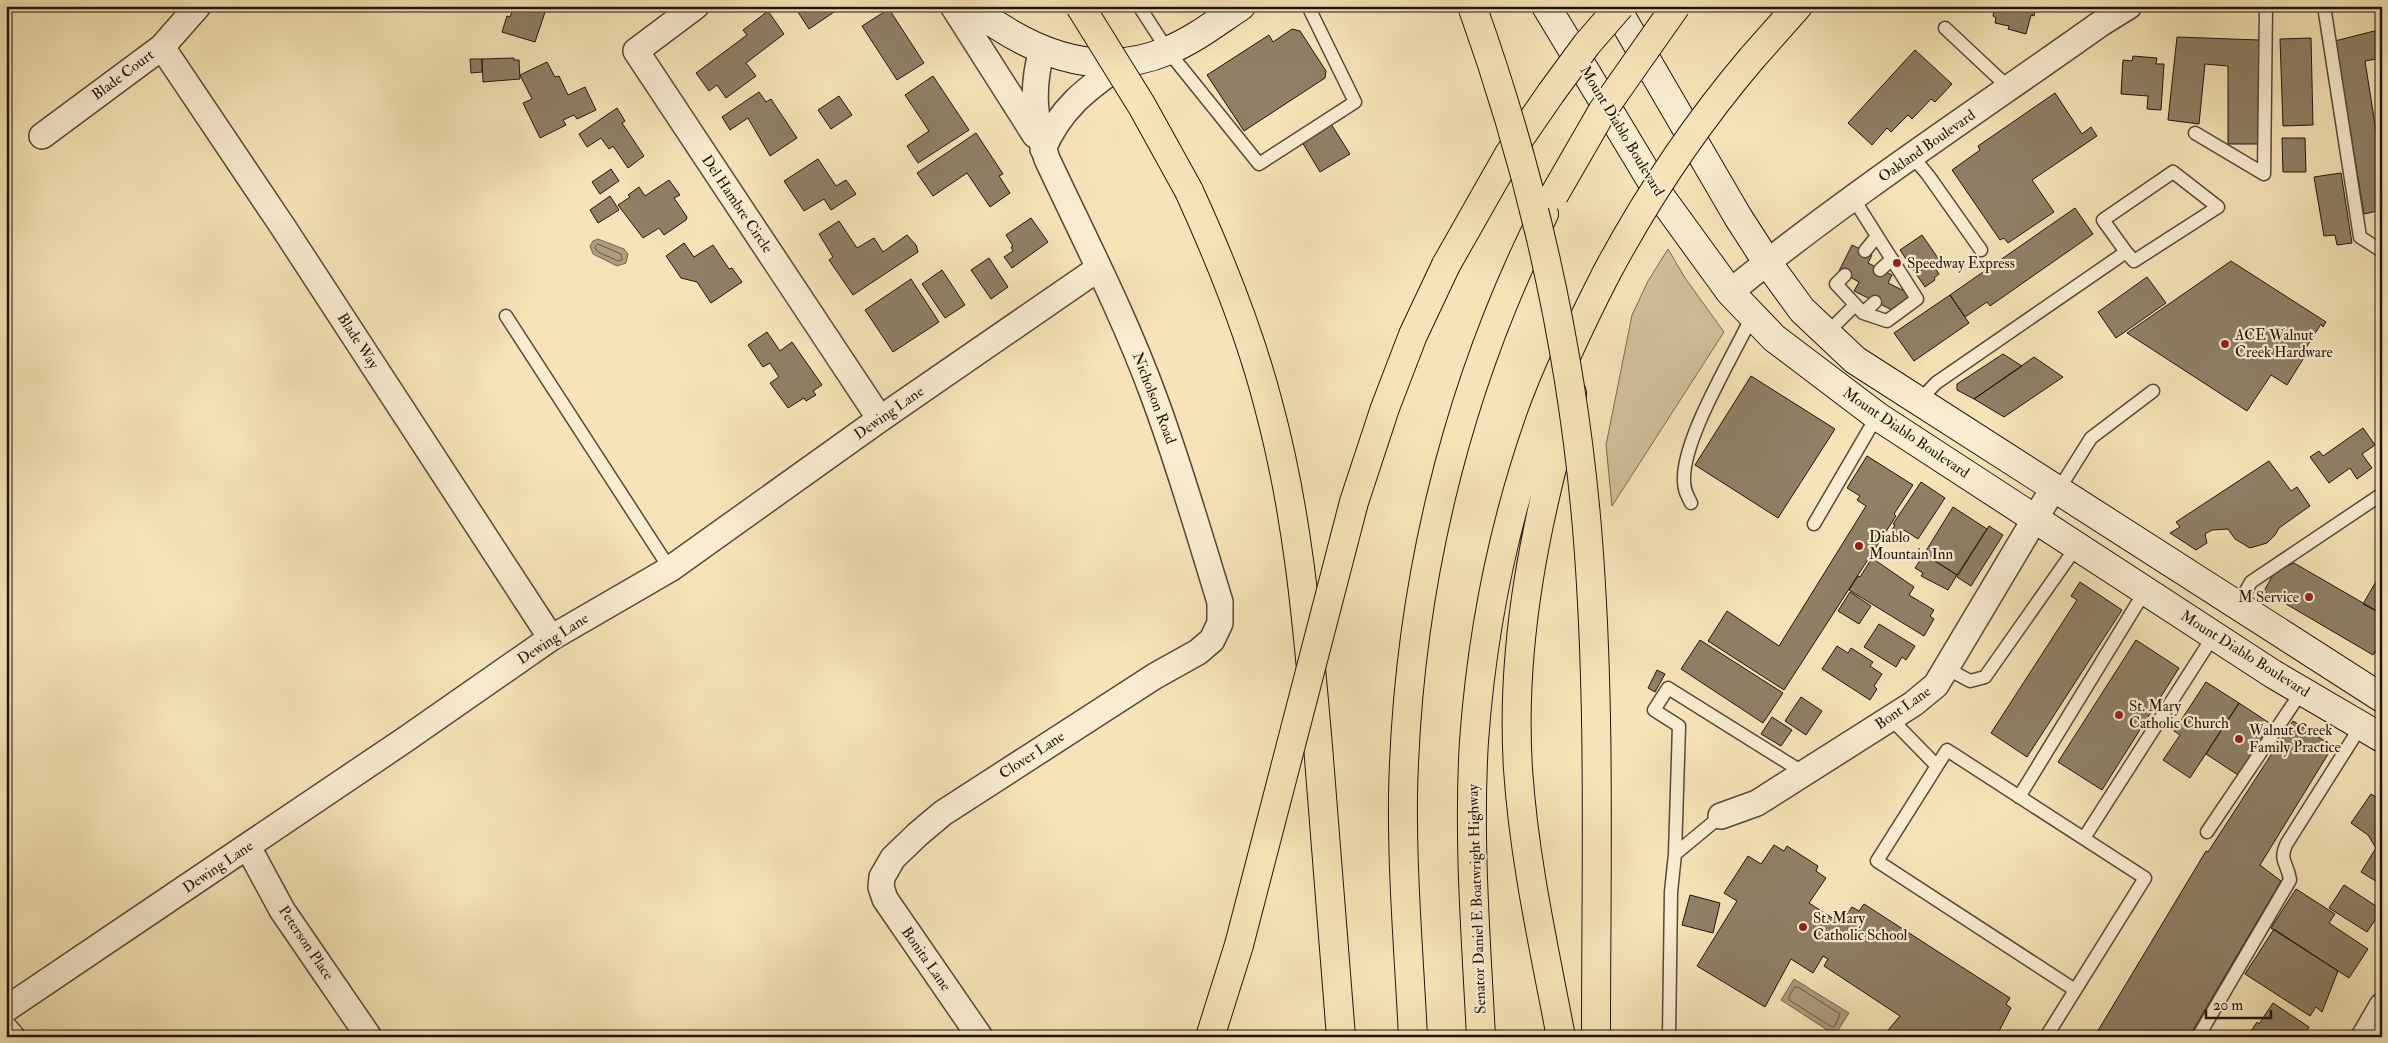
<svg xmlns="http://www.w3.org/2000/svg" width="2388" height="1043" font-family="'IM FELL Double Pica',serif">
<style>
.green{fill:#d2c19b;stroke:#796a54}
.water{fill:#ad9d7e;stroke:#756651}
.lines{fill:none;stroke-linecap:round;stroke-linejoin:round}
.shore{stroke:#665846;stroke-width:1}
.building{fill:#8f8066;stroke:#20140d}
.lane-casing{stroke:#564838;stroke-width:15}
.street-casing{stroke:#564838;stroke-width:28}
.secondary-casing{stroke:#20140d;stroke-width:30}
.highway-casing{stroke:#20140d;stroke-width:30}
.lane{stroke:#f9edd1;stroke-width:12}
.street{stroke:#f9edd1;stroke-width:25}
.secondary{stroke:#f9edd1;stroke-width:28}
.highway{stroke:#f6e4b8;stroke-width:28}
.highway-bridge-casing{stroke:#20140d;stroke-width:30;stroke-linecap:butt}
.highway-bridge{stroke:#f6e4b8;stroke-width:28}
.poi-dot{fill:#8f2418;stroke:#f9edd1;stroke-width:2}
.labels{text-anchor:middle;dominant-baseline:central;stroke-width:4.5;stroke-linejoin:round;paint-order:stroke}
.street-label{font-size:15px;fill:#20140d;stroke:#f9edd1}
.poi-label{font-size:15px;fill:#20140d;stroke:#f9edd1;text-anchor:start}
</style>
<rect width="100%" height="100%" fill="#f6e4b8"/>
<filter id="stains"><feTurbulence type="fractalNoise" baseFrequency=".004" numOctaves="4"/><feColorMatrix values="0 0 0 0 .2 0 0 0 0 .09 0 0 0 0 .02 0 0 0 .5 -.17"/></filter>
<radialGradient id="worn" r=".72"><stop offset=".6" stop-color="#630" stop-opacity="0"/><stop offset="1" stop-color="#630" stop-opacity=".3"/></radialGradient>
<path class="green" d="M1668,249L1685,278L1724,332L1612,506L1606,445L1632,315L1648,281Z"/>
<path class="water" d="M598,239L624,249L628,254L626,263L617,266L593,254L590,246L593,241Z
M1794,979L1849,1013L1835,1035L1781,1000Z"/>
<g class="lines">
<path class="shore" d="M598,244L621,254L622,260L618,261L598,252L595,248Z
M1795,987H1798L1840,1014L1835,1026L1832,1027L1789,1000V997Z"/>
</g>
<path class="building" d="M514,6H547L535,42L502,32L507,16L510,17Z
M794,6H843L809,29Z
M1995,6H2036L2034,16L2031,15L2026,34L2008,29L2009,26L1995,23L1996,18L1993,16Z
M889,9L924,63L897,80L862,26Z
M768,11L784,34L746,63L756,76L726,98L717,85L709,91L696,73L747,35L743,30Z
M1292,29L1300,31L1326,71L1325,78L1244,131L1207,75L1269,35L1273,42Z
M2382,29V58L2365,61L2382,169V210L2364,214L2335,41Z
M2177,37L2259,40L2258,144H2228V66L2205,64L2199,124L2168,120Z
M2311,38L2313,125L2283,126L2280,39Z
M1915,50L1952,84L1935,102L1931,99L1912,119L1908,115L1891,132L1887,128L1872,145L1848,123Z
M2133,56L2157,58L2156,64H2164L2161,110L2147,109L2148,96L2121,94L2123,60L2132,61Z
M514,58V60H519L520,79L483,82L482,59Z
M470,59H482V72L471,73Z
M547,62L555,77L559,76L568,95L585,87L596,110L577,119L574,115L563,120L566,125L540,138L523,103L532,99L520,75Z
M933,76L969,130L918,163L907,146L929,131L905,95Z
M759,92L766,102L771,99L797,138L770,156L748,118L730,130L722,117Z
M2055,93L2082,134L2091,127L2097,136L2032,180L2054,212L2008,243L2004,238L2000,240L1952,170L1980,150L1978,146Z
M839,96L852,115L831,129L818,110Z
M617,108L625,121L622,123L644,156L628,168L613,146L609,149L601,138L587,147L579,134Z
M1331,124L1350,154L1320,172L1302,142Z
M976,133L1003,174L999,176L1010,193L990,207L967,173L933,196L917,173Z
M2282,138H2305L2306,172H2283Z
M818,159L836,186L846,180L856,194L831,210L824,199L804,211L784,181Z
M611,169L619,181L600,194L592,182Z
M2341,173L2352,243L2337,245L2335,235L2324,236L2314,177Z
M669,180L680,195L674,198L687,217L686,220L664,235L659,228L643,238L618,205L630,197L628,195L639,187L645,196Z
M610,196L619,210L598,223L590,210Z
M2075,208L2093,234L1990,306L1987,302L1965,317L1950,295Z
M1031,218L1048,242L1012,268L1004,257L1013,251L1011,247L1013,246L1006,235Z
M839,221L857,248L874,238L883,252L907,235L916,245L918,252L853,295L829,260L833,257L819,234Z
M1922,235L1940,261L1933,265L1939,274L1934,278L1935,280L1925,287L1900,250Z
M684,243L694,257L713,245L729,269L732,268L742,282L711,303L697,282L681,278L666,256Z
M1852,245L1872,255L1868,263L1892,275L1888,283L1910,294L1903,307L1894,311L1854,291L1859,282L1839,271Z
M989,258L1008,287L991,299L971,270Z
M2231,261L2326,322L2323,327L2321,324L2302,354L2305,356L2287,385L2271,375L2247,411L2127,333Z
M942,270L965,305L945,318L922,284Z
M2147,277L2166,303L2116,338L2098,312Z
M911,279L939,322L893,352L865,310Z
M1950,295L1969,323L1914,361L1894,333Z
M767,332L780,351L792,342L822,385L813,391L816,395L806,401L804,398L788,408L770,383L779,377L770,363L763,367L748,345Z
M2003,354L2022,366L1974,399L1957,390V384Z
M2034,357L2063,377L2004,417L1974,399Z
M1751,376L1835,429L1778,518L1695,465Z
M2363,428L2375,445L2362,454L2372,468L2357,479L2350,468L2329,483L2310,457L2319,451L2323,456Z
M1867,456L1913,485L1894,514L1896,516L1784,690L1708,641L1727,611L1779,646L1866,506L1857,500L1860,496L1847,488Z
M2269,461L2291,491L2297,487L2310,506L2279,528L2275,535L2267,543L2250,548L2235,539L2228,529L2212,530L2205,534L2207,543L2196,550L2170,533L2180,527L2176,522Z
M1921,482L1945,498L1918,539L1904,530L1895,543L1887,538L1895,525L1893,524Z
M1953,507L1987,529L1957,575L1924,554Z
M1989,526L2003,535L1971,586L1957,577Z
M1924,554L1957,575L1948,590L1921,576L1923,573L1915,568Z
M1872,558L1914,587L1909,595L1934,610L1930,616L1934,619L1924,636L1849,590L1858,576L1860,577Z
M2294,563L2382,614V640L2373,655L2264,591L2275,571Z
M2382,571V614L2363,604Z
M2080,582L2122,610L2027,757L1991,733L2077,600L2071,596Z
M1850,592L1871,606L1859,624L1838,611Z
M1879,624L1915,646L1906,660L1902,657L1896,667L1864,647Z
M1700,640L1783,693L1763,723L1681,669Z
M2136,640L2179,668L2102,790L2058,762Z
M2382,640V657L2375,652Z
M1837,646L1848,653L1851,648L1873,662L1870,666L1882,674L1874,686L1877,689L1870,700L1822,669Z
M1657,670L1665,674L1655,692L1648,688Z
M2206,682L2239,703L2190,778L2163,760L2180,735L2174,731Z
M1801,697L1822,711L1806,735L1785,721Z
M2239,703L2271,724L2238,775L2206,754Z
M1772,717L1792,730L1781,746L1761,734Z
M2293,721L2333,746L2260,865L2281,881L2189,1037H2101L2096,1034L2206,851L2208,852Z
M2371,794L2382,801V885L2361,872L2376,848L2368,835L2351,823Z
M1774,845L1784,851L1787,846L1818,866L1816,871L1826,878L1809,903L1840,923L1852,907L1859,911L1864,904L2010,998L2006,1004L2011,1008L1996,1037H1887L1889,1029L1900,1016L1824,966L1828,959L1823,956L1813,973L1791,959L1765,1007L1697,966L1737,901L1724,893L1748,856L1761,864Z
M2344,885L2382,910L2367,932L2329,908Z
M2296,889L2335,914L2329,923L2368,949L2349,978L2271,928Z
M1690,895L1720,903L1713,933L1682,925Z
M2274,929L2338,971L2322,1012L2316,1007L2310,1016L2245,974Z
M2273,1003L2309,1027L2303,1037H2247L2257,1022L2259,1024Z"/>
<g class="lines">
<defs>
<path id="lane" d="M1139,6L1168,51L1259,164L1355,102L1308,6
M2324,6L2360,237L2382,251
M1945,28L2009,88
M2195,133L2264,174L2266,6
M1912,156L1928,175L1981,250
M1865,251L1877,236
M1880,270L1892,259
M1845,275L1836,284L1863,313L1887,321L1917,299L1853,198
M1863,313L1875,302
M506,316L670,569
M1827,333L1854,306
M1919,401L1936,383L2126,252L2103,220L2173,172L2218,207L2134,261L2126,252
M2059,489L2091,438L2153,391
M1691,503C1687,495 1684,490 1684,481C1682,439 1733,357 1752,316
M1814,524L1877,416
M2238,605L2251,582L2382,494
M1946,668L1970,681L1985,677L2077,546
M1890,718L1937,766
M2019,797L2145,591
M1721,816L1675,854L1679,726L1654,710L1668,688L1804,773
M2207,832L2302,691
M2084,838L2214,635
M1669,1037L1671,892L1675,854
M2046,1037L2145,878L1947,750L1877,861L2075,990
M2198,1037L2290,880C2288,863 2278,861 2287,843L2361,726"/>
<path id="street" d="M696,6L636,51L880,419
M953,6L1035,135
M162,47L283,227L551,638
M42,136L162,47L198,6
M1043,149C1061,107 1087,89 1123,63
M1730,292C1848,196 1976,112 2100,24L2129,6
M1721,816L1757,803L1913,704L1936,685L2054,487
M248,847L282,910L369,1037
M6,1009L406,739L551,638L670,569L880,419L1099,268
M6,1030L12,1037
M980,1037L885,899L881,887L882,877L893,858L918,834L943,813L1155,676L1198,652L1212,640L1220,623V602C1199,534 1179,464 1154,397C1124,315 1084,238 1047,159C1034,122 1031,88 1042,50
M2364,1037L2382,1006"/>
<path id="secondary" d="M970,6C1026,50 1096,81 1167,51C1194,40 1217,22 1241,6
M1546,6L1661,197L1730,292L1774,338L1877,416L2273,674L2382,738
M1615,6L1738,217L1767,262L1802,310L1855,360L2382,698"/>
<path id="highway" d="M1752,58L1798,6
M1189,191C1221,261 1250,332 1269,407C1299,518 1308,632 1318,746C1325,843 1333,940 1341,1037
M1446,265L1509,154L1551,93
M1210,1037L1239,945
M1413,1037C1409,956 1402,875 1403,795C1407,594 1454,393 1544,214
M1481,1037C1476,938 1468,840 1474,741C1482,631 1504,522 1541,418C1559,368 1582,321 1606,274
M1561,1037C1544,948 1524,859 1518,769C1510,641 1537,515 1572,393"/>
</defs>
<use href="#lane" class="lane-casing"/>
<use href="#street" class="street-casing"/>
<use href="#secondary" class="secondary-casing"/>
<use href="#highway" class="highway-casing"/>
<use href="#lane" class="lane"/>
<use href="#street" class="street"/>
<use href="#secondary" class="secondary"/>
<use href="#highway" class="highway"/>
<defs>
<path id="highway-bridge" d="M1080,6L1142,106L1189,191
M1472,6C1532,173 1572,351 1587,528C1601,697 1596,867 1596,1037
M1551,93L1587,44L1620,6
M1554,195L1603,110L1676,6
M1606,274C1647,197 1695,125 1752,58
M1239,945L1354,502L1385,408L1413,335L1446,265"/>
</defs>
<use href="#highway-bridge" class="highway-bridge-casing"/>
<use href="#highway-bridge" class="highway-bridge"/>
</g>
<g class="poi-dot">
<circle cx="1897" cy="263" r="5"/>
<circle cx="2225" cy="344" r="5"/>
<circle cx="1859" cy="546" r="5"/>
<circle cx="2309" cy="597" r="5"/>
<circle cx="2119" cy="715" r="5"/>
<circle cx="2239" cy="739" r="5"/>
<circle cx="1803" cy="927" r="5"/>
</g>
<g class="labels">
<g class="street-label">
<text transform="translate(123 75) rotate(-37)">Blade Court</text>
<text transform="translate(1622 131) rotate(59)">Mount Diablo Boulevard</text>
<text transform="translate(1927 146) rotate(-35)">Oakland Boulevard</text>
<text transform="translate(737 204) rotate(56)">Del Hambre Circle</text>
<text transform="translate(358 341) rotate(57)">Blade Way</text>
<text transform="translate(1154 398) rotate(69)">Nicholson Road</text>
<text transform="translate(889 413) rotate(-35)">Dewing Lane</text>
<text transform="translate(1906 433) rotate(34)">Mount Diablo Boulevard</text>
<text transform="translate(553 639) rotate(-33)">Dewing Lane</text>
<text transform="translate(2245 654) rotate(32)">Mount Diablo Boulevard</text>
<text transform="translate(1903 708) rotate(-35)">Bont Lane</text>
<text transform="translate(1032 755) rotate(-33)">Clover Lane</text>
<text transform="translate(218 867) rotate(-34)">Dewing Lane</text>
<text transform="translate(1477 899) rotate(-92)">Senator Daniel E Boatwright Highway</text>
<text transform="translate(306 943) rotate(56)">Peterson Place</text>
<text transform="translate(926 959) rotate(55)">Bonita Lane</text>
</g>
<g class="poi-label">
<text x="1907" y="263">Speedway Express</text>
<text x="2235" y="335">ACE Walnut<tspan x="2235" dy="17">Creek Hardware</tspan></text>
<text x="1869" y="537">Diablo<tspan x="1869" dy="17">Mountain Inn</tspan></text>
<text x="2299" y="597" text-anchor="end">M Service</text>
<text x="2129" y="706">St. Mary<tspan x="2129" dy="17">Catholic Church</tspan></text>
<text x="2249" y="730">Walnut Creek<tspan x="2249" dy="17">Family Practice</tspan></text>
<text x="1813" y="918">St. Mary<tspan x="1813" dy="17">Catholic School</tspan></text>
</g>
</g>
<rect width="2388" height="1043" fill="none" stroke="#f6e4b8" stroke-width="25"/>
<rect x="8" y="8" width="2373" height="1028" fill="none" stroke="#20140d" stroke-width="2.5"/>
<rect x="12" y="12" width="2363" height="1018" fill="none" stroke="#20140d"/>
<path d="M2206 1010v8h65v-8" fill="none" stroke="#20140d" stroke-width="2.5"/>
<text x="2213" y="1010" font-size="15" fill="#20140d" stroke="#f9edd1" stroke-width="4" paint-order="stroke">20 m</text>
<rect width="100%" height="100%" filter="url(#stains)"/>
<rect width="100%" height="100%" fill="url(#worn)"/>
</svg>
